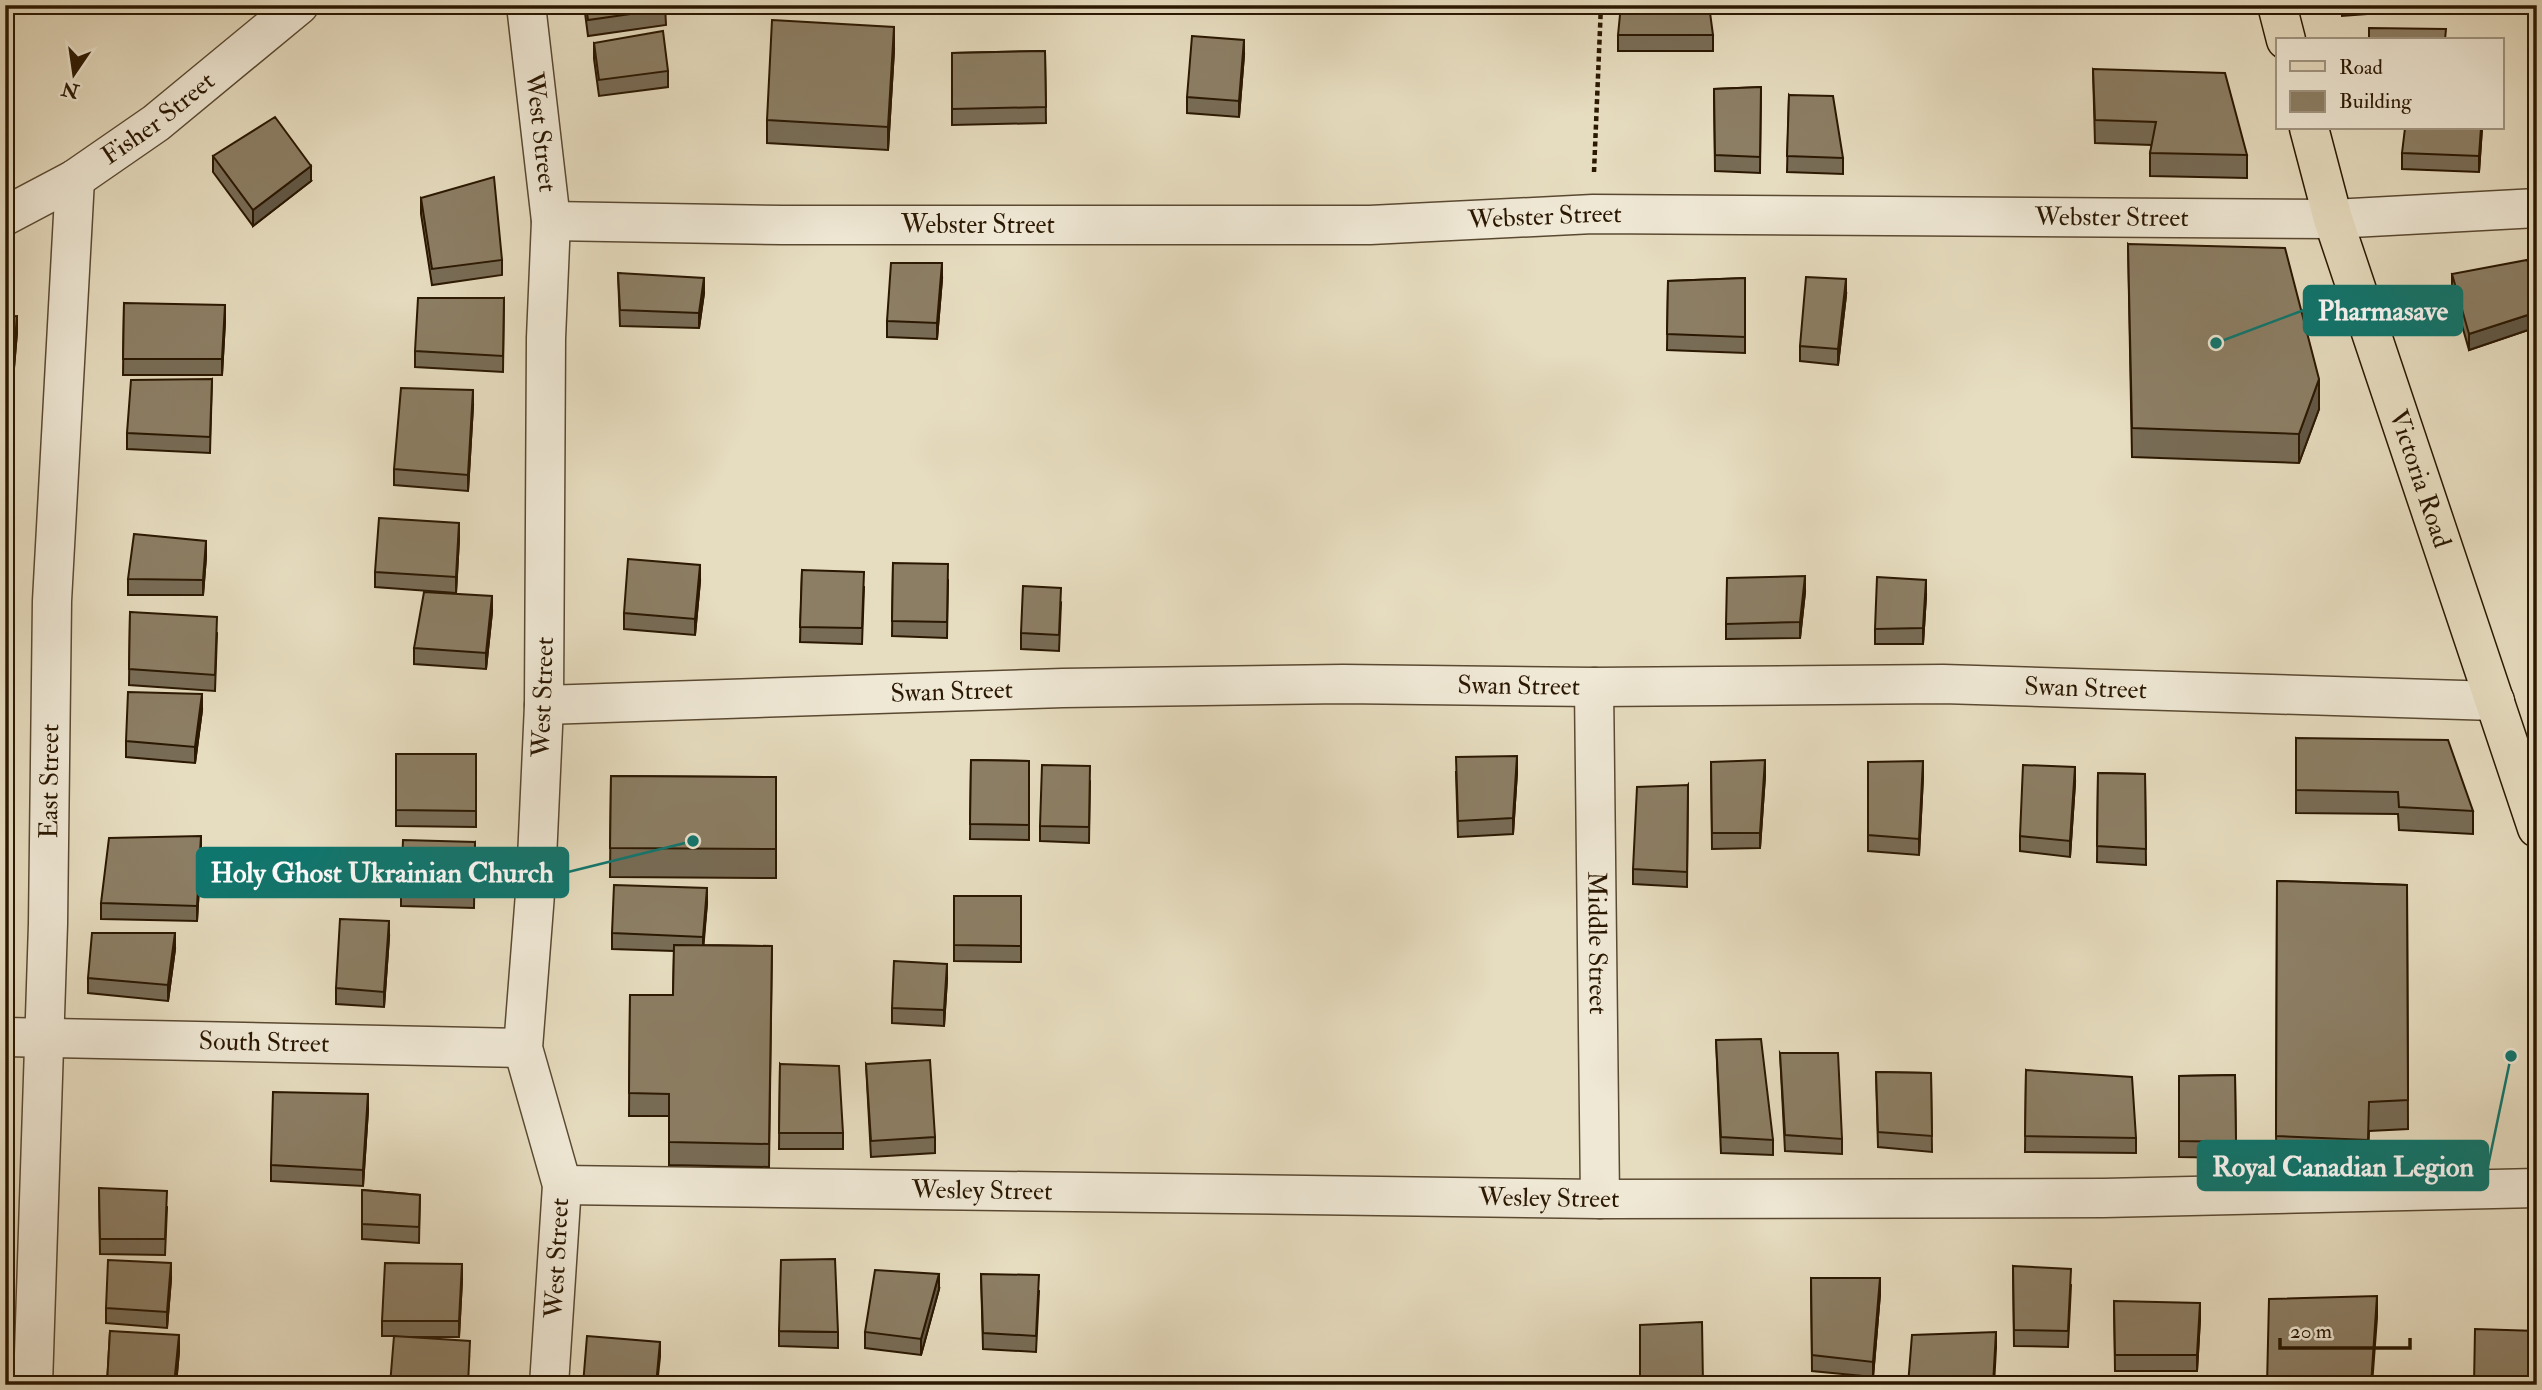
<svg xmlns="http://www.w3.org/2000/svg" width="2542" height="1390" font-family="'IM FELL Double Pica',serif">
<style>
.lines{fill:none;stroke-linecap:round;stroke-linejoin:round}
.minor-casing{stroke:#5a4931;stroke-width:41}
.major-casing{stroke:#2b1802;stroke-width:41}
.path{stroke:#2b1802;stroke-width:4.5;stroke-dasharray:5 3.5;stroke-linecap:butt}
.minor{stroke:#efe8d5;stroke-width:38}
.major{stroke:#e6dcbf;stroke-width:38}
.wall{fill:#786c56;stroke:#2b1802;stroke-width:2}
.shaded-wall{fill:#625846;stroke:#2b1802;stroke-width:2}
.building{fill:#8c7e64;stroke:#2b1802;stroke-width:2}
.labels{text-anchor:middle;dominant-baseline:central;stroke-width:5;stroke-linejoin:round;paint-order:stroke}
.street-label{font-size:26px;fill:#2b1802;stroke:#efe8d5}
.leader{fill:none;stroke:#0f766e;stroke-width:2.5}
.callout-dot{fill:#0f766e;stroke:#efe8d5;stroke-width:2.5}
.callout{fill:#0f766e;stroke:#0f766e;stroke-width:2.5}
.callout-label{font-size:28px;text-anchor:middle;font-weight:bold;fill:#fff}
</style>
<rect width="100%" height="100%" fill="#e6dcbf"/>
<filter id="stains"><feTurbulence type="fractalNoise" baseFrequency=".00286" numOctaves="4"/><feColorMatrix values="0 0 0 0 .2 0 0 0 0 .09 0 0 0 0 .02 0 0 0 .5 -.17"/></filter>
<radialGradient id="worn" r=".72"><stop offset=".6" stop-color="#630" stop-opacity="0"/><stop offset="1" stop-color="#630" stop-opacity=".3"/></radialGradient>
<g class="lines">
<defs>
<g id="minor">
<path id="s1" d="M526,5L551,221L546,338L544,705L536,881L523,1048L562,1185L549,1385"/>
<path id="s2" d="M5,216L75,179L156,123L299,5"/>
<path id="s3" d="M551,221L782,225H1370L1593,214L2333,219L2537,208"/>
<path id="s4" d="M1594,687L1600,1199"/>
<path id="s5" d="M544,705L1063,688L1343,684L1594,687L1943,684L2495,701"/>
<path id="s6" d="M5,1037L523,1048"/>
<path id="s7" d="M562,1185L1600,1199L2104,1198L2537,1188"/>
<path id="s8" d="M33,1385L48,924L52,601L75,179"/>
</g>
<g id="major">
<path d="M2277,5L2286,40"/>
<path id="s9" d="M2309,128L2333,219L2537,828"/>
</g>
</defs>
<use href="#minor" class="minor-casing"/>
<use href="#major" class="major-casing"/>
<path class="path" d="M1594,172L1601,5"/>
<use href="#minor" class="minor"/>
<use href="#major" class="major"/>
</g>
<path class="wall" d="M584,5H665L666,25L588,36Z
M2104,5H2172V11L2106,13Z
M2341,5H2446V8L2342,16Z
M1618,35H1713V51H1618Z
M594,43L668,71V87L599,96L594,59Z
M894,50L888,150L767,143V120Z
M1045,51L1046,123L952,125V53Z
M1244,55L1239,117L1187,113V97Z
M2093,69L2247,155V178L2150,176V153L2152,145L2095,143Z
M1761,87L1760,173L1715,171L1714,89Z
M1789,95L1843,158V174L1787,172Z
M2482,128L2479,172L2402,169V153Z
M213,156L311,181L253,226L213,172Z
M421,198L502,260V275L432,285L421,214Z
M2128,244L2319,409L2299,463L2132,457Z
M618,273L704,293L699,328L620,326Z
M2452,274L2537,286V327L2469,350L2452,290Z
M1745,278V353L1667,350L1668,281Z
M942,279L937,339L887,337V321Z
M1846,295L1838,365L1800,361V346Z
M504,298L503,372L415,367V351Z
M124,303L225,321L222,375H123Z
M5,317L17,332L12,392H5Z
M212,379L210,453L127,449V433Z
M473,406L468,491L394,485V469Z
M5,523H8L7,598H5Z
M2535,528H2537V551L2535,544Z
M459,539L456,593L375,587V572Z
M206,557L203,595H128V579Z
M893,563L948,580L947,638L892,636Z
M802,570L864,587L862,644L800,642Z
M700,581L695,635L624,629V613Z
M1805,592L1800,638L1726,639V624Z
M1926,596L1923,644H1875V629Z
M1061,603L1059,651L1021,649V633Z
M130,612L217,633L215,691L129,685Z
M492,612L486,669L414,664V648Z
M202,710L195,763L126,757V741Z
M2296,738L2473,811V834L2399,830L2398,814L2296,813Z
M396,754H476V827L396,826Z
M971,760L1029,761V840L970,839Z
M1711,762L1765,776L1760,848L1712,849Z
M1868,762L1923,777L1919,855L1868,851Z
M1456,772H1517L1513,834L1458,837Z
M2098,773L2145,774L2146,865L2097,862Z
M611,776L776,777V878L610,877Z
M1090,782L1089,843L1040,841V826Z
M2075,783L2070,857L2020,851V836Z
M1688,785L1687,887L1633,884V869Z
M475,842L474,908L401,906V890Z
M201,852L197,921L101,919V903Z
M2277,881L2407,885L2408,1129L2369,1131L2368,1169L2276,1165Z
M954,896H1021V962L954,961Z
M707,903L703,945L772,946L769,1167L669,1165V1116H629L630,995H673L674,951L612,949V933Z
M389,937L384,1007L336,1004V988Z
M175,949L168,1001L88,993V978Z
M947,979L944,1026L892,1023V1008Z
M1716,1040L1773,1140V1155L1721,1153Z
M1780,1053L1842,1139V1154L1785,1151Z
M780,1064L843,1133V1149H779Z
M866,1064L935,1137V1153L871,1157Z
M2026,1070L2136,1138V1153L2025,1152Z
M1876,1072L1931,1073L1932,1152L1878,1147Z
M2235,1075L2236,1158L2179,1157V1076Z
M368,1110L363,1186L271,1181V1165Z
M99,1188L167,1207L165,1255L100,1254Z
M362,1190L420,1195L419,1243L362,1239Z
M2013,1266L2071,1285L2068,1347L2014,1346Z
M981,1274L1039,1291L1036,1352L983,1349Z
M1811,1278L1880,1294L1873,1377L1812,1371Z
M171,1279L167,1328L106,1323V1308Z
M462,1280L459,1337H405L470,1357L394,1336H382V1321Z
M939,1289L921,1355L865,1348V1332Z
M2114,1301L2200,1319L2197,1371H2115Z
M110,1331L179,1351L176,1385H107Z
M779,1331L838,1332V1348L779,1346Z"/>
<path class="shaded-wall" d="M894,27V50L888,150V127Z
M1244,40V55L1239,117V101Z
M2481,128H2482L2479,172V156Z
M311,166V181L253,226V210Z
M942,263V279L937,339V323Z
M704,278V293L699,328V313Z
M1846,279V295L1838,365V349Z
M225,305V321L222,375V359Z
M2537,312V327L2469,350V334Z
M17,316V332L12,392V376Z
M2319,379V409L2299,463V434Z
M473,390V406L468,491V475Z
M459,523V539L456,593V577Z
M206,541V557L203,595V580Z
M700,565V581L695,635V619Z
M1805,576V592L1800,638V622Z
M1926,580V596L1923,644V628Z
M492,596V612L486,669V653Z
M202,694V710L195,763V747Z
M1517,756V772L1513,834V818Z
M1765,760V776L1760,848V833Z
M1923,761V777L1919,855V839Z
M2075,767V783L2070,857V841Z
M201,836V852L197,921V906Z
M707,888V903L703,952V937Z
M389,921V937L384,1007V992Z
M175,933V949L168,1001V985Z
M947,964V979L944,1026V1010Z
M368,1094V1110L363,1186V1170Z
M171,1263V1279L167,1328V1312Z
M462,1264V1280L459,1337V1321Z
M939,1274V1289L921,1355V1339Z
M1880,1278V1294L1873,1377V1362Z
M2377,1296V1318L2372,1385H2371Z
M2200,1303V1319L2197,1371V1355Z
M1996,1332V1348L1994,1385H1993Z
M179,1335V1351L176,1385H174Z
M660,1342V1357L657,1385H656Z"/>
<path class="building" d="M586,5H665L666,9L588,20Z
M1621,5H1709L1713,35H1618Z
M772,20L894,27L888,127L767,120Z
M2369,28L2446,29L2445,40H2369Z
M663,31L668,71L599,80L594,43Z
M1192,36L1244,40L1239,101L1187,97Z
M1045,51L1046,107L952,109V53Z
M2093,69L2225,73L2247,155L2150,153L2156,122L2095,120Z
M1761,87L1760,157L1715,155L1714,89Z
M1789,95L1833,96L1843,158L1787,156Z
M275,117L311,166L253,210L213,156Z
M2405,128H2481L2479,156L2402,153Z
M494,177L502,260L432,269L421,198Z
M2128,244L2285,248L2319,379L2299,434L2132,428Z
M2527,260L2537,286V312L2469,334L2452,274Z
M891,263H942L937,323L887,321Z
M618,273L704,278L699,313L620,310Z
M1806,277L1846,279L1838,349L1800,346Z
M1745,278V337L1667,334L1668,281Z
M418,298H504L503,356L415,351Z
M124,303L225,305L222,359H123Z
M17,316L12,376H5V317Z
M212,379L210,437L127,433L131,380Z
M401,388L473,390L468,475L394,469Z
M379,518L459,523L456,577L375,572Z
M5,523H8L7,582H5Z
M134,534L206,541L203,580L128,579Z
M628,559L700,565L695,619L624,613Z
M893,563L948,564L947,622L892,621Z
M802,570L864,572L862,628L800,627Z
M1805,576L1800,622L1726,624L1727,578Z
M1877,577L1926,580L1923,628L1875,629Z
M1023,586L1061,588L1059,635L1021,633Z
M424,592L492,596L486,653L414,648Z
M130,612L217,617L215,675L129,669Z
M128,692L202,694L195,747L126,741Z
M2296,738L2448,740L2473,811L2399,807L2398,792L2296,790Z
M396,754H476V811L396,810Z
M1517,756L1513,818L1458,821L1456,757Z
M971,760L1029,761V825L970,824Z
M1765,760L1760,833H1712L1711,762Z
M1923,761L1919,839L1868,835V762Z
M1042,765L1090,766L1089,827L1040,826Z
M2023,765L2075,767L2070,841L2020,836Z
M2098,773L2145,774L2146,849L2097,846Z
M611,776L776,777V849L610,848Z
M1688,785L1687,872L1633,869L1637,787Z
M201,836L197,906L101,903L109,838Z
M403,840L475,842L474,893L401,890Z
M2277,881L2407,885L2408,1100L2369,1102L2368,1140L2276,1136Z
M614,885L707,888L703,937L612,933Z
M954,896H1021V946L954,945Z
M340,919L389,921L384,992L336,988Z
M92,933H175L168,985L88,978Z
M674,945L772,946L769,1144L669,1142V1094L629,1093L630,995H673Z
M894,961L947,964L944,1010L892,1008Z
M1761,1039L1773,1140L1721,1137L1716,1040Z
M1780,1053H1838L1842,1139L1785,1135Z
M930,1060L935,1137L871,1141L866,1064Z
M780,1064L839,1066L843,1133H779Z
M2026,1070L2132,1077L2136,1138L2025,1136Z
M1876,1072L1931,1073L1932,1136L1878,1132Z
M2235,1075L2236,1142L2179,1141V1076Z
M273,1092L368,1094L363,1170L271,1165Z
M99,1188L167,1191L165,1239H100Z
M362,1190L420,1195L419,1227L362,1224Z
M835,1259L838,1332L779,1331L781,1260Z
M108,1260L171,1263L167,1312L106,1308Z
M385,1263L462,1264L459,1321H382Z
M2013,1266L2071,1269L2068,1331L2014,1330Z
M875,1270L939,1274L921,1339L865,1332Z
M981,1274L1039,1275L1036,1336L983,1333Z
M1811,1278H1880L1873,1362L1812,1355Z
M2377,1296L2371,1385H2267L2269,1299Z
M2114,1301L2200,1303L2197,1355H2115Z
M1702,1322L1703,1385H1640V1325Z
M2475,1329L2537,1331V1385H2474Z
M110,1331L179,1335L174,1385H137L107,1383Z
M1996,1332L1993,1385H1908L1912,1335Z
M394,1336L470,1341L468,1385H390Z
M587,1336L660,1342L656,1385H583Z"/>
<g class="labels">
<g class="street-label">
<text stroke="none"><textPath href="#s2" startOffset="182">Fisher Street</textPath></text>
<text stroke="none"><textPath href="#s1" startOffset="128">West Street</textPath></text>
<text stroke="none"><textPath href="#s3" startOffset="994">Webster Street</textPath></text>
<text stroke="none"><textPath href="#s3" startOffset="1561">Webster Street</textPath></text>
<text stroke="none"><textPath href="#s3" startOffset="427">Webster Street</textPath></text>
<text stroke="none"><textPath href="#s9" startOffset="368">Victoria Road</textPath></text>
<text stroke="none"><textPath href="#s5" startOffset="975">Swan Street</textPath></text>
<text stroke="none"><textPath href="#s5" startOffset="1542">Swan Street</textPath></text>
<text stroke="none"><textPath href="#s5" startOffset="408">Swan Street</textPath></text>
<text transform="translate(543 697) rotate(-88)">West Street</text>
<text stroke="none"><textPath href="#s8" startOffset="604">East Street</textPath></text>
<text stroke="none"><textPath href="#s4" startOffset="256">Middle Street</textPath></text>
<text stroke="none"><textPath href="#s6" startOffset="259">South Street</textPath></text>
<text stroke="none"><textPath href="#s7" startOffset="420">Wesley Street</textPath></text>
<text stroke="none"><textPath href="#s7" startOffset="987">Wesley Street</textPath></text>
<text transform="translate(557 1258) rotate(-87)">West Street</text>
</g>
</g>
<path class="leader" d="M2216 343L2304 310M693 841L568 872M2511 1056L2488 1166"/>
<g class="callout-dot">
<circle cx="2216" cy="343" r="7"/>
<circle cx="693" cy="841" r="7"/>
<circle cx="2511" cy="1056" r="7"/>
</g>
<g class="callout">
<rect x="2304" y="286" width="158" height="49" rx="7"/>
<rect x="197" y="848" width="371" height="49" rx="7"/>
<rect x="2198" y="1141" width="290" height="49" rx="7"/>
</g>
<g class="callout-label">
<text x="2383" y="320">Pharmasave</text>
<text x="382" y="882">Holy Ghost Ukrainian Church</text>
<text x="2343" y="1176">Royal Canadian Legion</text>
</g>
<rect width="2542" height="1390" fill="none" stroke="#e6dcbf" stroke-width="28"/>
<rect x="7" y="7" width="2528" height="1376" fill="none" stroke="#2b1802" stroke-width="3.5"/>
<rect x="14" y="14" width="2514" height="1362" fill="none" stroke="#2b1802" stroke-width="2"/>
<rect x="2276" y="38" width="228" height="91" fill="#efe8d5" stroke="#a19581" stroke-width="2"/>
<rect x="2290" y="61" width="35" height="10" fill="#e6dcbf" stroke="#a19581" stroke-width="2"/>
<text x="2339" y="74" font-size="21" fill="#2b1802">Road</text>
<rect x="2290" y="91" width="35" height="21" fill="#8c7e64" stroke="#a19581" stroke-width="2"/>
<text x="2339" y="108" font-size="21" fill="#2b1802">Building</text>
<g transform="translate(74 74) rotate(193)" stroke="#efe8d5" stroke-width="5" paint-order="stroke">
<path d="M0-5L12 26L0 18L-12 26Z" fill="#2b1802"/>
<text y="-10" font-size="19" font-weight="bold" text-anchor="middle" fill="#2b1802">N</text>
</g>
<path d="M2280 1338v10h130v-10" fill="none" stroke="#2b1802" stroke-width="3.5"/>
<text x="2290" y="1338" font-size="21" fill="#2b1802" stroke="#efe8d5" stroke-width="5" paint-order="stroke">20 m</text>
<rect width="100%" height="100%" filter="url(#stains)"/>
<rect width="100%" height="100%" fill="url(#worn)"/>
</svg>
